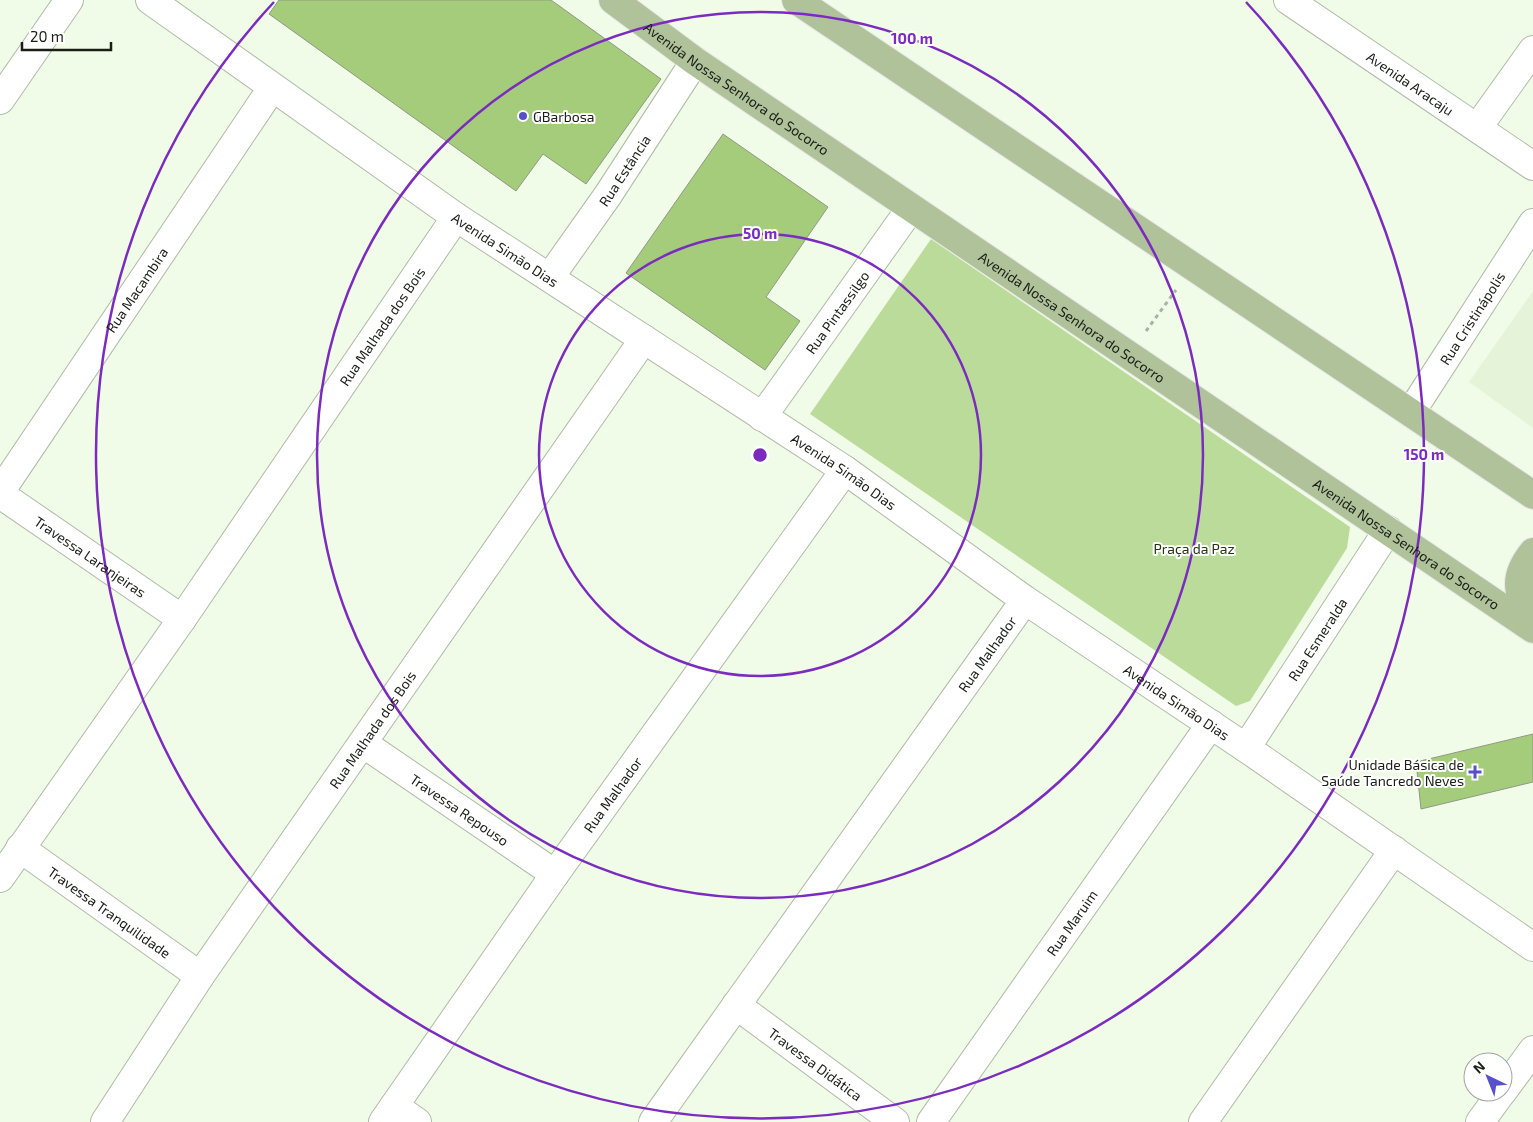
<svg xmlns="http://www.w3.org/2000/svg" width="1533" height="1122" font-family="'Exo 2',sans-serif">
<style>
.built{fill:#e5f3d8}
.green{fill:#bbdb9a}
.building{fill:#a4cc7a;stroke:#8f9987}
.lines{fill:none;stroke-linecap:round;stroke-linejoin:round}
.minor-casing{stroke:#b0baa7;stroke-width:30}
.major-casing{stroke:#e8e8e8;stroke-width:30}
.path{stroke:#aab3a3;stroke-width:3;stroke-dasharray:4 4;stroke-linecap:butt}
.minor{stroke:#fff;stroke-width:28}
.major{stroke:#afc29a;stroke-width:28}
.ring{fill:none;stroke:#7b2cbf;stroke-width:2.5}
.poi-dot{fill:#5751c9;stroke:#fff;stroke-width:2}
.labels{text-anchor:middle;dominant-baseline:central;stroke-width:4;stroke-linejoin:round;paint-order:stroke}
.street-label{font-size:14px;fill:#1a1e17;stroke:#fff}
.poi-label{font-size:14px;fill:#1a1e17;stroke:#fff;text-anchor:start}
.park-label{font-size:14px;fill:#263614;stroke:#fff}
.centre{fill:#7b2cbf;stroke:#fff;stroke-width:2.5}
.ring-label{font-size:15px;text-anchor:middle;font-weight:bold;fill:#7b2cbf;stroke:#fff;stroke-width:4;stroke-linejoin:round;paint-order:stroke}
</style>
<rect width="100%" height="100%" fill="#f1fce8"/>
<path class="built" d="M1533,291V428L1469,382Z"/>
<path class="green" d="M931,239L1350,527L1347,548L1250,701L1236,706L810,414Z"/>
<path class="building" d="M279,0H551L661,79L586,184L543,154L516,191L269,14Z
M723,134L828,207L766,297L800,321L765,370L626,273Z
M1533,734V782L1421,809L1416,762Z"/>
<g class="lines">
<defs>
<g id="minor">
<path id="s1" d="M150,0L456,217L845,470L1025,600L1246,748L1533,947"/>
<path id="s2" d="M1288,0L1533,166"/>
<path d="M0,100L69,0"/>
<path d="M1478,127L1533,50"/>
<path id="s3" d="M550,277L608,195L695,61"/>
<path id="s4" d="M1411,412L1533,223"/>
<path id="s5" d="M762,417L911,208"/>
<path id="s6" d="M0,492L272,88"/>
<path id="s7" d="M0,494L182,619"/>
<path id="s8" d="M364,744L555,874"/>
<path id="s9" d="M1246,748L1388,530"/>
<path id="s10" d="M20,848L200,976"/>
<path id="s11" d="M0,878L182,619L456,217"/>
<path id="s12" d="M736,1005L895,1122"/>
<path d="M1503,1091L1533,1050"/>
<path d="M394,1106L417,1122"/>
<path id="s13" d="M105,1122L200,976L644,339"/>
<path id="s14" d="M383,1122L555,874L845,470"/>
<path id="s15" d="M653,1122L1025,600"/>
<path id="s16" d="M931,1122L1211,724"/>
<path d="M1203,1122L1394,850"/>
<path d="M1480,1122L1502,1092"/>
</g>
<g id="major">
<path id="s17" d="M613,0L695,61L1533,629"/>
<path d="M796,0L1533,495"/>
<path d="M1533,552C1511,579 1518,593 1533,622"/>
</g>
</defs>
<use href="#minor" class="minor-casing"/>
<use href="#major" class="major-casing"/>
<path class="path" d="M1146,331L1176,290"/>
<use href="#minor" class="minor"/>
<use href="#major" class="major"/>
</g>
<g class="ring">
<circle cx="760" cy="455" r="221"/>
<circle cx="760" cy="455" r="443"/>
<path d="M1246 2A664 664 0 1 1 274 2"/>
</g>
<g class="poi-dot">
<circle cx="523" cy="116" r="5"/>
<path d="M1472.5 764.5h5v5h5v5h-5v5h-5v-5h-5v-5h5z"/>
</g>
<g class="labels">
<g class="street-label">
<text stroke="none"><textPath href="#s2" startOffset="148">Avenida Aracaju</textPath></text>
<text stroke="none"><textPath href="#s17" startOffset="152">Avenida Nossa Senhora do Socorro</textPath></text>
<text stroke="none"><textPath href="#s3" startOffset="130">Rua Estância</textPath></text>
<text stroke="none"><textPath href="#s1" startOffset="434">Avenida Simão Dias</textPath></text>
<text stroke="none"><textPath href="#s6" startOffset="244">Rua Macambira</textPath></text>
<text stroke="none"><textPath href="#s5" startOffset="129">Rua Pintassilgo</textPath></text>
<text stroke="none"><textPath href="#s17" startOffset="558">Avenida Nossa Senhora do Socorro</textPath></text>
<text stroke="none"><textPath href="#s4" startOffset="112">Rua Cristinápolis</textPath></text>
<text stroke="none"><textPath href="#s11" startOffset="671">Rua Malhada dos Bois</textPath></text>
<text stroke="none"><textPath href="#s1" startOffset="839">Avenida Simão Dias</textPath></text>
<text stroke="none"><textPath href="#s17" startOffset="962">Avenida Nossa Senhora do Socorro</textPath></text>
<text stroke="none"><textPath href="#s7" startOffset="110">Travessa Laranjeiras</textPath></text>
<text stroke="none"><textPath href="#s9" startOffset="130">Rua Esmeralda</textPath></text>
<text stroke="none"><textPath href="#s15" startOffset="575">Rua Malhador</textPath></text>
<text stroke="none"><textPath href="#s1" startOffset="1244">Avenida Simão Dias</textPath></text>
<text stroke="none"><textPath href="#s13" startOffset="475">Rua Malhada dos Bois</textPath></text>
<text stroke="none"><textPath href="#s14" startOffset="400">Rua Malhador</textPath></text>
<text stroke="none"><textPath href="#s8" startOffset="116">Travessa Repouso</textPath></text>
<text stroke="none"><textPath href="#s10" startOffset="110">Travessa Tranquilidade</textPath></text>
<text stroke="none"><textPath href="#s16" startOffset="244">Rua Maruim</textPath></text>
<text stroke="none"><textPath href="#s12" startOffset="99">Travessa Didática</textPath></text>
</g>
<g class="poi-label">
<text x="533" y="116">GBarbosa</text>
<text x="1464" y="764" text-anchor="end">Unidade Básica de<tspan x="1464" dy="16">Saúde Tancredo Neves</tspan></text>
</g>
<g class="park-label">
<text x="1194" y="548">Praça da Paz</text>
</g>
</g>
<circle cx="760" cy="455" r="8" class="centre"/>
<g class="ring-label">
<text x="912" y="44">100 m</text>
<text x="760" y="239">50 m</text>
<text x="1424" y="460">150 m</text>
</g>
<g transform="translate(1488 1077) rotate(317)"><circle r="24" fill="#ffffff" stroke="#a3a5a2"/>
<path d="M0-4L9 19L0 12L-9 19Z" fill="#5751c9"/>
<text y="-8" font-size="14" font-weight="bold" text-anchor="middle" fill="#1a1e17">N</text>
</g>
<path d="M22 42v8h89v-8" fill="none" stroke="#1a1e17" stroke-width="2.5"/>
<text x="30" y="42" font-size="15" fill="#1a1e17" stroke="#ffffff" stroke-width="4" paint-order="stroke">20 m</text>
</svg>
